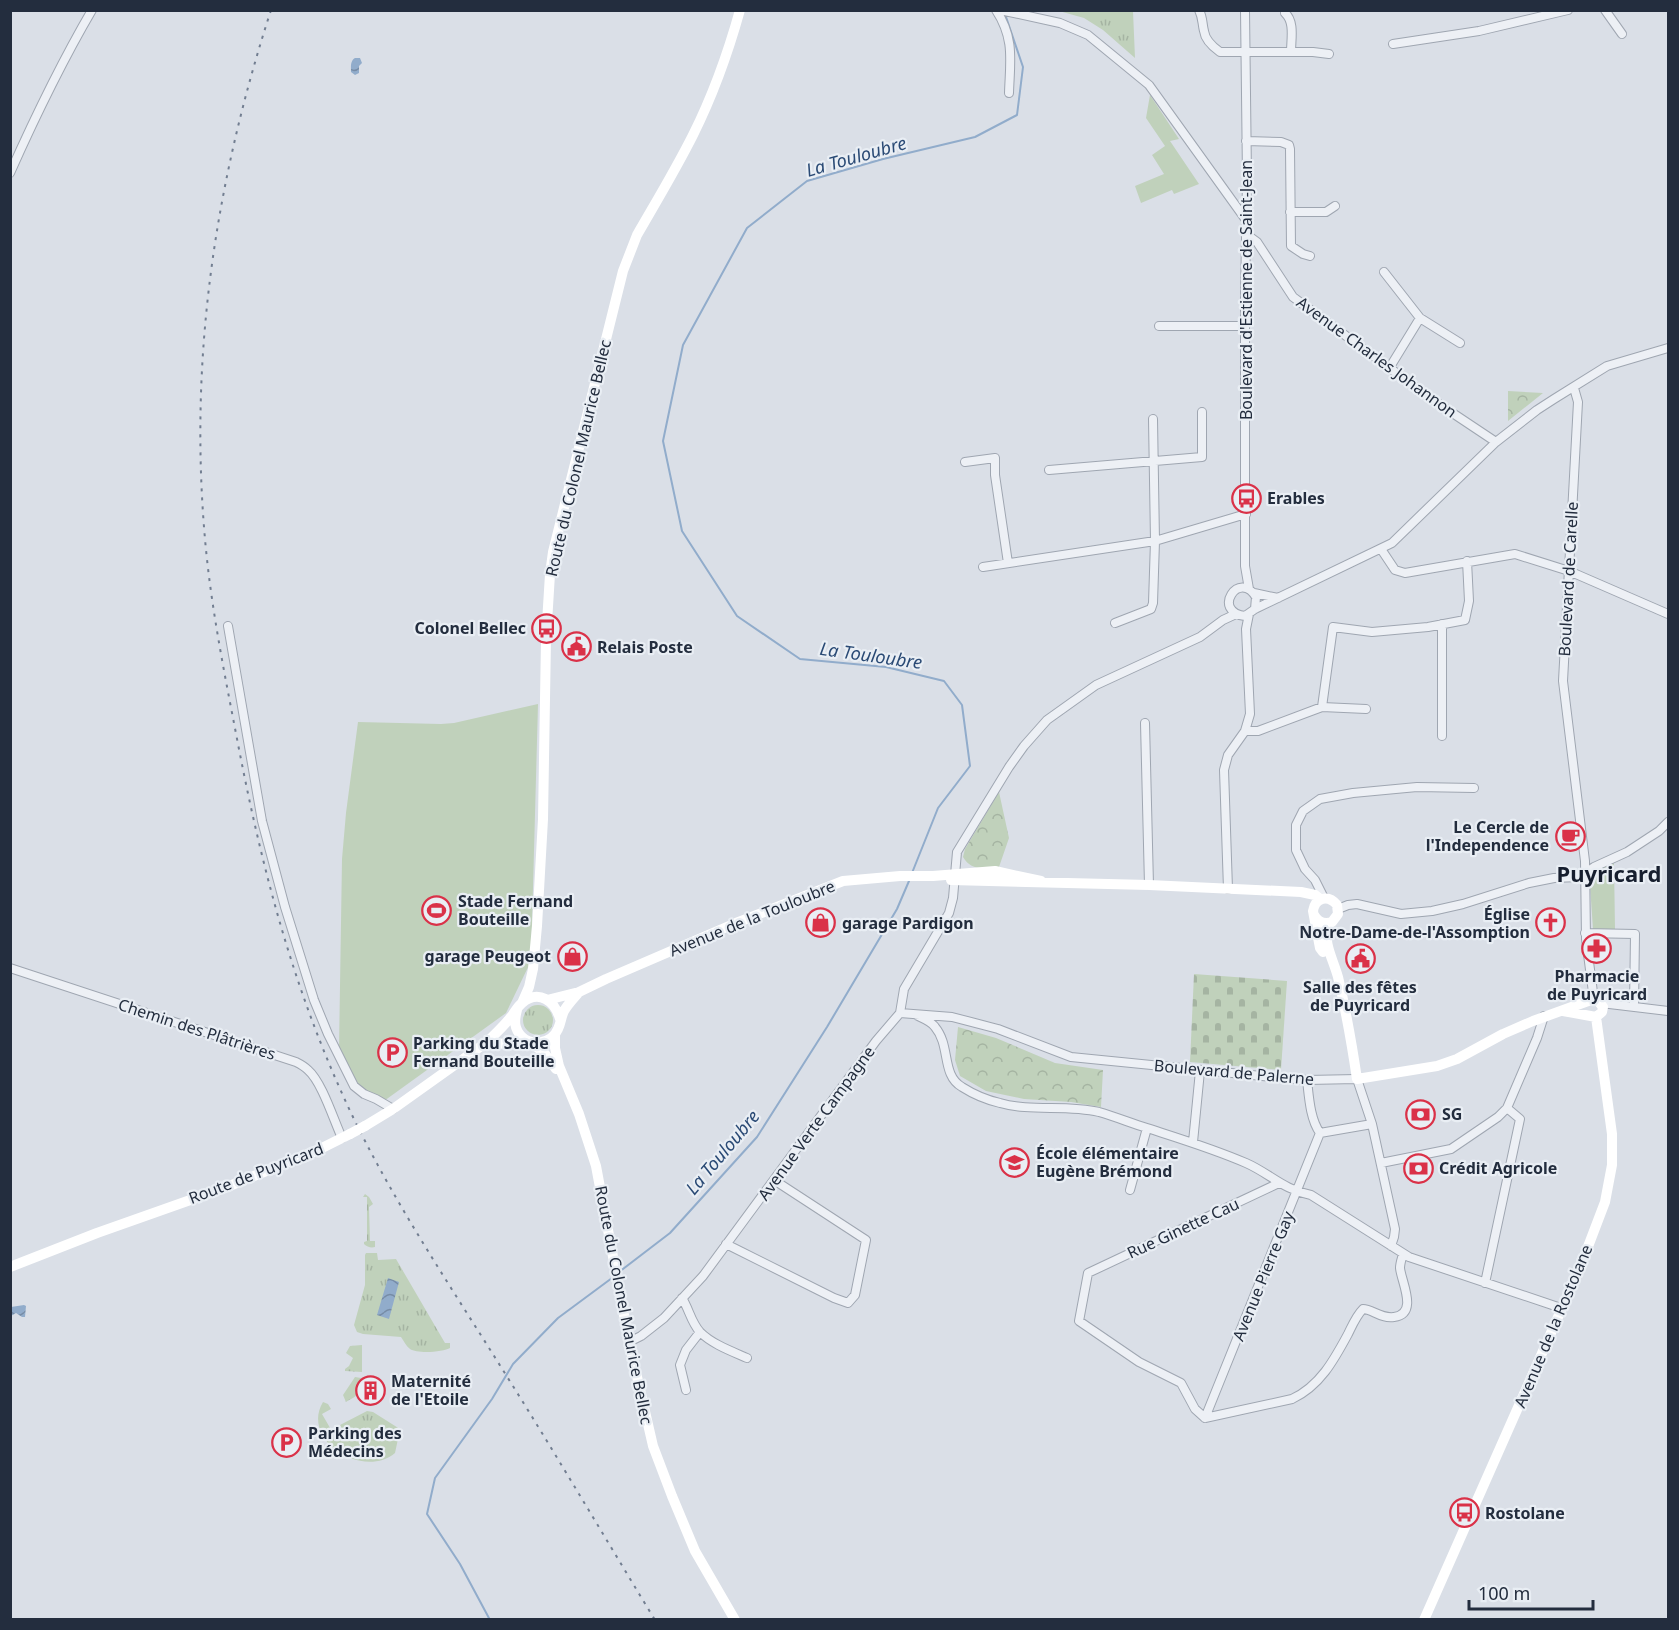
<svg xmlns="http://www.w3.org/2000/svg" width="1679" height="1630" font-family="'Noto Sans',sans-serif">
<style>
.grass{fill:url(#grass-tufts)}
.cemetery{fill:url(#cemetery-stones)}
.park{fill:url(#park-crowns)}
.garden{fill:#c0d1bb}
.water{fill:url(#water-waves)}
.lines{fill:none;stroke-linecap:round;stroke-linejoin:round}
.stream{stroke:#91accb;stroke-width:2}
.street-casing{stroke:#9fa6b1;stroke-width:10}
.street{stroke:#edf0f5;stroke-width:8}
.secondary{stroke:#fff;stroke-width:10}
.rail{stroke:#727e91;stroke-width:2;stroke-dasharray:3 6;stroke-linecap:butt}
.secondary-bridge{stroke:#fff;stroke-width:10}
.labels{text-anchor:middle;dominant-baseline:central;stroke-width:4.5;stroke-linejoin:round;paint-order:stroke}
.street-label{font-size:16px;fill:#232d3e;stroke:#e9eef4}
.poi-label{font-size:16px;font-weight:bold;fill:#232d3e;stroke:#e9eef4;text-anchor:start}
.water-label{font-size:18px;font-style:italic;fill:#2a4a75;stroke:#e9eef4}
.district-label{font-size:22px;font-weight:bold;fill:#161e2e;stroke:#e9eef4}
</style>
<defs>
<pattern id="grass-tufts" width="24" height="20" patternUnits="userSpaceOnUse" patternTransform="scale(1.5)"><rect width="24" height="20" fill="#c0d1bb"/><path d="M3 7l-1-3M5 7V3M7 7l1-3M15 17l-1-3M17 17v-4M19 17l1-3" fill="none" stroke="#a5b4a2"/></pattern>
<pattern id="cemetery-stones" width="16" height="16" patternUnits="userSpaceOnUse" patternTransform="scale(1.5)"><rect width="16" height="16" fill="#c0d1bb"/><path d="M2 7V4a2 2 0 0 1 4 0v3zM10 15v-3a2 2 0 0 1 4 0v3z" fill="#a5b4a2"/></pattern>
<pattern id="park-crowns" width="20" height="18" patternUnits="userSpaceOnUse" patternTransform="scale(1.5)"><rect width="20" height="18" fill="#c0d1bb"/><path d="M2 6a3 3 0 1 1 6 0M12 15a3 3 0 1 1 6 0" fill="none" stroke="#a5b4a2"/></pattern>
<pattern id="water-waves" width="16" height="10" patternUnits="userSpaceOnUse" patternTransform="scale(1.5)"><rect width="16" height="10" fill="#91accb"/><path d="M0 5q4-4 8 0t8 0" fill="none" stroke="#768ca6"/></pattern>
</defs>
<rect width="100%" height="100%" fill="#dadfe7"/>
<path class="grass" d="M1059,11H1133L1135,58L1103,30L1084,18Z
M523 1020a15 15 0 1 1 30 0a15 15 0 1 1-30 0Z
M365,1194L369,1197L373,1204L369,1207L370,1241H375V1247C371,1248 367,1247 364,1244V1242L367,1241V1197H363Z
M366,1253H377L378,1260L396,1259L445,1343H450V1348C444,1352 417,1354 410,1349C406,1346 404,1341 401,1337L363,1334L357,1332L354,1325L365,1285V1255Z
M362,1345V1372L345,1371V1369L349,1366L353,1358L346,1353L350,1346Z
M355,1377L361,1378C361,1394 360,1394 346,1402L343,1395Z
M323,1402L328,1404L331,1409L322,1414L333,1433L334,1441H338L346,1436L340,1425L367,1411L373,1412L403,1431L398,1439L395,1453C363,1480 300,1440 323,1402Z"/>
<path class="cemetery" d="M1194,974L1287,981L1281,1070L1190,1062Z"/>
<path class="park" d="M1508,391L1543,393L1508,421Z
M999,792L1009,838L999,867C983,867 972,872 963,857L965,849Z
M958,1027L996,1038L1055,1063L1103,1070L1101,1107L1071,1102L1024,1099L986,1091L960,1076L955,1060Z"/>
<path class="garden" d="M1150,95L1179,139L1170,141L1199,184L1174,194L1172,190L1141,203L1135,186L1164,174L1152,155L1165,146L1146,118Z
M538,704L531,961L506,1013L384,1101L360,1087L339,1050L342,859L346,813L358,722L441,724L454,723Z
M1614,863L1615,929H1593L1589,871Z"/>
<path class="water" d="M355,58H360L362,63L359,66V73L355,75L351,72C351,67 350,61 355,58Z
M388,1278L399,1282L389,1319L377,1315Z
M24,1305L26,1306L25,1317H22L16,1313L11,1316V1307Z"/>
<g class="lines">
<path class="stream" d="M912,873L938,808L970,766L962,705L944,681L886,667L800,659L737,616L682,531L663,441L683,345L747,228L807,181L883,159L975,137L1017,115L1023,67L1005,14
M619,1272L670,1233L757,1137L827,1027L897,909L909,881
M490,1620L460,1564L427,1514L435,1478L492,1399L513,1364L558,1318L612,1278"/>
<defs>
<path id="street" d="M996,10C1015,39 1010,61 1009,93
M1000,10L1060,23L1088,35L1149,85L1246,220
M1199,10C1203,18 1202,23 1204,31C1205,39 1213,47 1220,52H1313L1329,54
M1245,10L1247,178L1245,297V566L1249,589
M1605,10L1622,34
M1285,13C1295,22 1291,39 1291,52
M1393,44L1479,31L1568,10
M1246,141L1281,142L1289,145L1290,149L1291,246L1303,254L1310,256
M10,173C35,117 61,63 92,10
M1290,212H1326L1335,206
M1246,234L1257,242L1293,297L1436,402L1496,442
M1384,272L1420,318L1460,343
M1159,326H1245
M1390,367L1420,318
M1574,388L1578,402L1563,681L1585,861L1586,939L1594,1000
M965,462L995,458V475L1008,563
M1049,470L1202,457V412
M1381,549L1395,570L1405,573L1515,554L1569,571L1668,614
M983,567L1155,541L1246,514
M1254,593L1278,598
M1255,609L1256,597C1239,569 1211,612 1245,616L1255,609L1392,543L1496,442L1537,410L1554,399L1607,366L1668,348
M1115,623L1151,609L1153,603L1155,541L1153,419
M228,626L262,821L285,907L314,1000L328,1034L354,1086L364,1094L376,1099L393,1109
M1322,707L1333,627L1372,632L1428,627L1465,620L1469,601L1467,561
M1145,723L1149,885
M1245,731H1258L1322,707L1366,709
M1442,736V624
M1228,889L1224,770L1228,755L1245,731L1250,714L1246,629L1249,614
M1324,898L1315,880L1305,869L1296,850V825L1303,811L1320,799L1353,793L1417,787L1474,788
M1338,909L1348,905L1357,904L1401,914L1432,911L1463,904L1529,883L1554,878L1579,877L1594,867L1627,852L1659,831L1668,822
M1585,933L1635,934L1634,1007
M10,968L296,1062C300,1064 305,1067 308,1070C322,1082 334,1121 342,1138
M1601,1003L1668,1011
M900,1013L952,1017L998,1029L1071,1057L1283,1078L1307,1080L1357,1079L1372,1124L1395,1229L1394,1237L1391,1246
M916,1015C922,1018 931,1021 935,1027C951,1046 941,1075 962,1087C973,1094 987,1100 1000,1103C1031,1112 1067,1104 1099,1112C1116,1117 1131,1123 1147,1128C1181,1139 1214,1149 1246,1163C1269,1173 1284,1190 1311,1195L1409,1257L1561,1308
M1307,1080C1309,1097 1310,1119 1320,1133
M1320,1133L1372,1124
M1193,1142L1200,1071
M1381,1163L1451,1149L1498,1117L1507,1108L1537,1038L1544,1016
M1130,1190L1147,1128
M726,1244L834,1298L848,1303L855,1295L866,1240L774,1180
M1485,1283L1520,1119L1507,1108
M682,1298C689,1309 691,1322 700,1332C712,1344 731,1351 747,1358
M629,1342L641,1336L664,1318L703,1276L876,1041L900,1013L904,989L949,913L953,898L957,852L1009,767L1024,746L1047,720L1096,685L1200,637L1223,620L1236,614
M686,1390L680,1365L686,1350L700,1332
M1205,1418L1195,1409L1181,1383L1139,1362L1079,1321L1088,1273L1279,1183
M1205,1418L1292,1399C1320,1386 1334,1360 1348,1334C1352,1326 1356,1316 1363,1309C1372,1309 1381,1319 1394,1317C1419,1314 1401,1281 1400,1268C1400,1263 1402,1258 1403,1254
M1205,1418L1320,1133"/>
</defs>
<use href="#street" class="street-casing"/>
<use href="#street" class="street"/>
<path class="secondary" d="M951,880L1149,885L1301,892L1315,895L1320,899
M1314,915C1318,922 1324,925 1332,922L1338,914L1337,905C1328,894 1315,898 1313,911L1320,948L1323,952
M1327,923C1324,946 1332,956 1338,977C1346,1011 1352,1045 1357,1079L1437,1066L1457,1059L1503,1034L1533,1021L1591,1000L1598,1001L1603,1007L1602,1012L1596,1017L1563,1011
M547,1000L579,992L606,979L736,923L843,881L900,876H933L995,871L1041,881
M522,1003L529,987L533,969L537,926L543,819L546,639L550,574L553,552L623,271L637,235C656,202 676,169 693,135C713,95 728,53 740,10
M517,1010C514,1021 514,1029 522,1037C533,1047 552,1043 558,1029C561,1023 561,1017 564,1011C568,1004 574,998 579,992
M555,1035V1048L559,1066L579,1114L596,1166L629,1342L653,1446L672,1496L695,1551L735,1620
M532,1043L545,1054L556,1069
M484,1044L532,1043
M365,1126L393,1109L487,1042C495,1034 503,1027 510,1018C514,1014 517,1007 522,1003C539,989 555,1001 560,1019
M10,1267L97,1233L227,1187L318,1150L350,1134
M1424,1620L1581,1265L1605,1202L1612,1165V1134L1596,1017"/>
<path class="rail" d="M271,10C215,183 189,358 205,539C211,608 225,676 238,744C263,874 295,995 352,1115C396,1206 453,1290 506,1375C557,1456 605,1538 655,1620"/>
<path class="secondary-bridge" d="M350,1134L365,1126"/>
</g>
<defs>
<symbol id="bus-ring" viewBox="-11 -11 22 22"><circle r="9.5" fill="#e9eef4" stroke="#da3148" stroke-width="1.5"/><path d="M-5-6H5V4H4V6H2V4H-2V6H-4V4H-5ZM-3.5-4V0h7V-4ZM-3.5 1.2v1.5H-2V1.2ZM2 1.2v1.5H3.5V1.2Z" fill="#da3148"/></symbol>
<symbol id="civic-ring" viewBox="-11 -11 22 22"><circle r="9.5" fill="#e9eef4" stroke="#da3148" stroke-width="1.5"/><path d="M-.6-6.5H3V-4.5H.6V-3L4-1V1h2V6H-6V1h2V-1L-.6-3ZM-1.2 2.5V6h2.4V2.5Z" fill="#da3148"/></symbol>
<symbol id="cafe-ring" viewBox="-11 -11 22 22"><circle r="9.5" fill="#e9eef4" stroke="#da3148" stroke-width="1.5"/><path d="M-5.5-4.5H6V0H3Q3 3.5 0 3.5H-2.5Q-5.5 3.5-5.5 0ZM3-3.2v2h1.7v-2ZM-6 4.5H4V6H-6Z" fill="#da3148"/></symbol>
<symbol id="stadium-ring" viewBox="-11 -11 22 22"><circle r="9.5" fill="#e9eef4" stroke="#da3148" stroke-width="1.5"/><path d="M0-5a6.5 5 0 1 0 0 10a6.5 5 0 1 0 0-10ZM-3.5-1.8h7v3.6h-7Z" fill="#da3148"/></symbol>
<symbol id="shop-ring" viewBox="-11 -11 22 22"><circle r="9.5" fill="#e9eef4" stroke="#da3148" stroke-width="1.5"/><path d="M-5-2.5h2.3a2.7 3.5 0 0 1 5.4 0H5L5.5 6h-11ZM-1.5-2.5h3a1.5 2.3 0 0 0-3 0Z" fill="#da3148"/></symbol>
<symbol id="church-ring" viewBox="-11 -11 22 22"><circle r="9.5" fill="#e9eef4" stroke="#da3148" stroke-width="1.5"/><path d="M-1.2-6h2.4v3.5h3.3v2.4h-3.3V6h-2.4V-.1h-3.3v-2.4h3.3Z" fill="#da3148"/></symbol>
<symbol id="pharmacy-ring" viewBox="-11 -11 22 22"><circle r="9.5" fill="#e9eef4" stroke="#da3148" stroke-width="1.5"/><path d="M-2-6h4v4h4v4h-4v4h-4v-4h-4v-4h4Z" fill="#da3148"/></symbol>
<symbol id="parking-ring" viewBox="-11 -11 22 22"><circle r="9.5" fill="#e9eef4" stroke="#da3148" stroke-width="1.5"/><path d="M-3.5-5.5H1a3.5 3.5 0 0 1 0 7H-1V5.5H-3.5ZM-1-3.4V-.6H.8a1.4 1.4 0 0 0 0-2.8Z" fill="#da3148"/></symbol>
<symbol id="bank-ring" viewBox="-11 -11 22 22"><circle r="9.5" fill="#e9eef4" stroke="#da3148" stroke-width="1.5"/><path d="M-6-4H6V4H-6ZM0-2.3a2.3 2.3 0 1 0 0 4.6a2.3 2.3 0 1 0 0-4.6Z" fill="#da3148"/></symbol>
<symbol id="school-ring" viewBox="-11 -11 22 22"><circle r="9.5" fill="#e9eef4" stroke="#da3148" stroke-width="1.5"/><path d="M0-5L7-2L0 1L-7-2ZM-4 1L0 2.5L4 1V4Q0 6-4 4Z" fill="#da3148"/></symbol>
<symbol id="building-ring" viewBox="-11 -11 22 22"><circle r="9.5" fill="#e9eef4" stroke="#da3148" stroke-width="1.5"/><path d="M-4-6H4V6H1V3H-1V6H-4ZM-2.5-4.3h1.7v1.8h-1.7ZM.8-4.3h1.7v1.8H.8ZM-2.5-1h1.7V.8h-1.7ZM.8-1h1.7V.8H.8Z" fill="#da3148"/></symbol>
</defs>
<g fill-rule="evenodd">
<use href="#bus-ring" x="1230" y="482" width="33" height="33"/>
<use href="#bus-ring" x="530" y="612" width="33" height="33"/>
<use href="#civic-ring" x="560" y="630" width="33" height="33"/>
<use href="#cafe-ring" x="1554" y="820" width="33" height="33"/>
<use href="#stadium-ring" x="420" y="894" width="33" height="33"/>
<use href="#shop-ring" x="804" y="906" width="33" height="33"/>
<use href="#church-ring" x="1534" y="906" width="33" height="33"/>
<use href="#pharmacy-ring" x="1580" y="932" width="33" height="33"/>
<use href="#shop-ring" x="556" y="940" width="33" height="33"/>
<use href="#civic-ring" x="1344" y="942" width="33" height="33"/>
<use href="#parking-ring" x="376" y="1036" width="33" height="33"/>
<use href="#bank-ring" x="1404" y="1098" width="33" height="33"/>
<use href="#school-ring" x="998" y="1146" width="33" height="33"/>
<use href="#bank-ring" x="1402" y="1152" width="33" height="33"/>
<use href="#building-ring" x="354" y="1374" width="33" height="33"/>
<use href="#parking-ring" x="270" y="1426" width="33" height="33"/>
<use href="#bus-ring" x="1448" y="1496" width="33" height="33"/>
</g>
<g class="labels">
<g class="street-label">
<text transform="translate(1246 290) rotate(-90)">Boulevard d'Estienne de Saint-Jean</text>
<text transform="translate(1377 357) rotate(36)">Avenue Charles Johannon</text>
<text transform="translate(578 458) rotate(-77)">Route du Colonel Maurice Bellec</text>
<text transform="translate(1568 579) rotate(-87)">Boulevard de Carelle</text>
<text transform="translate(752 918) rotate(-22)">Avenue de la Touloubre</text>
<text transform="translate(197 1029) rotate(18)">Chemin des Plâtrières</text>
<text transform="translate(1234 1072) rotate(5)">Boulevard de Palerne</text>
<text transform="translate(816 1123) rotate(-54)">Avenue Verte Campagne</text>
<text transform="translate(256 1173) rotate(-21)">Route de Puyricard</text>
<text transform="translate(1183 1228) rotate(-25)">Rue Ginette Cau</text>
<text transform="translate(1263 1276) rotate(-68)">Avenue Pierre Gay</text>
<text transform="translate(624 1305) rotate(79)">Route du Colonel Maurice Bellec</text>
<text transform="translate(1553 1326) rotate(-67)">Avenue de la Rostolane</text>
</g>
<g class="poi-label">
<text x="1267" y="498">Erables</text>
<text x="526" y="628" text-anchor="end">Colonel Bellec</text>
<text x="597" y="647">Relais Poste</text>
<text x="1549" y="827" text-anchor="end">Le Cercle de<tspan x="1549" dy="18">l'Independence</tspan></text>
<text x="458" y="901">Stade Fernand<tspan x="458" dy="18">Bouteille</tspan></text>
<text x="1530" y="914" text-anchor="end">Église<tspan x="1530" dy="18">Notre-Dame-de-l'Assomption</tspan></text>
<text x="842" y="923">garage Pardigon</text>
<text x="551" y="956" text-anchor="end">garage Peugeot</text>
<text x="1597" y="976" text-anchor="middle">Pharmacie<tspan x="1597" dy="18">de Puyricard</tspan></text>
<text x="1360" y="987" text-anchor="middle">Salle des fêtes<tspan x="1360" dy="18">de Puyricard</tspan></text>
<text x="413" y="1043">Parking du Stade<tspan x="413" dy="18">Fernand Bouteille</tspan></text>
<text x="1442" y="1114">SG</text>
<text x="1036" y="1153">École élémentaire<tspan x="1036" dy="18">Eugène Brémond</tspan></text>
<text x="1439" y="1168">Crédit Agricole</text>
<text x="391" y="1381">Maternité<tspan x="391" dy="18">de l'Etoile</tspan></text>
<text x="308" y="1433">Parking des<tspan x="308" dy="18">Médecins</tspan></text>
<text x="1485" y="1513">Rostolane</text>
</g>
<g class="water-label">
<text transform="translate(856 156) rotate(-16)">La Touloubre</text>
<text transform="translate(871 655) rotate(8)">La Touloubre</text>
<text transform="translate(722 1152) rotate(-50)">La Touloubre</text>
</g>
<g class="district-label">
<text x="1609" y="873">Puyricard</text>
</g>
</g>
<rect width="1679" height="1630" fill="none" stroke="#232d3e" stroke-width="24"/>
<path d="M1469 1600v9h124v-9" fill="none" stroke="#232d3e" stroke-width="3"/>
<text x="1478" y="1600" font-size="18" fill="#232d3e" stroke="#e9eef4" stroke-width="4.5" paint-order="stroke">100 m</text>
</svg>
